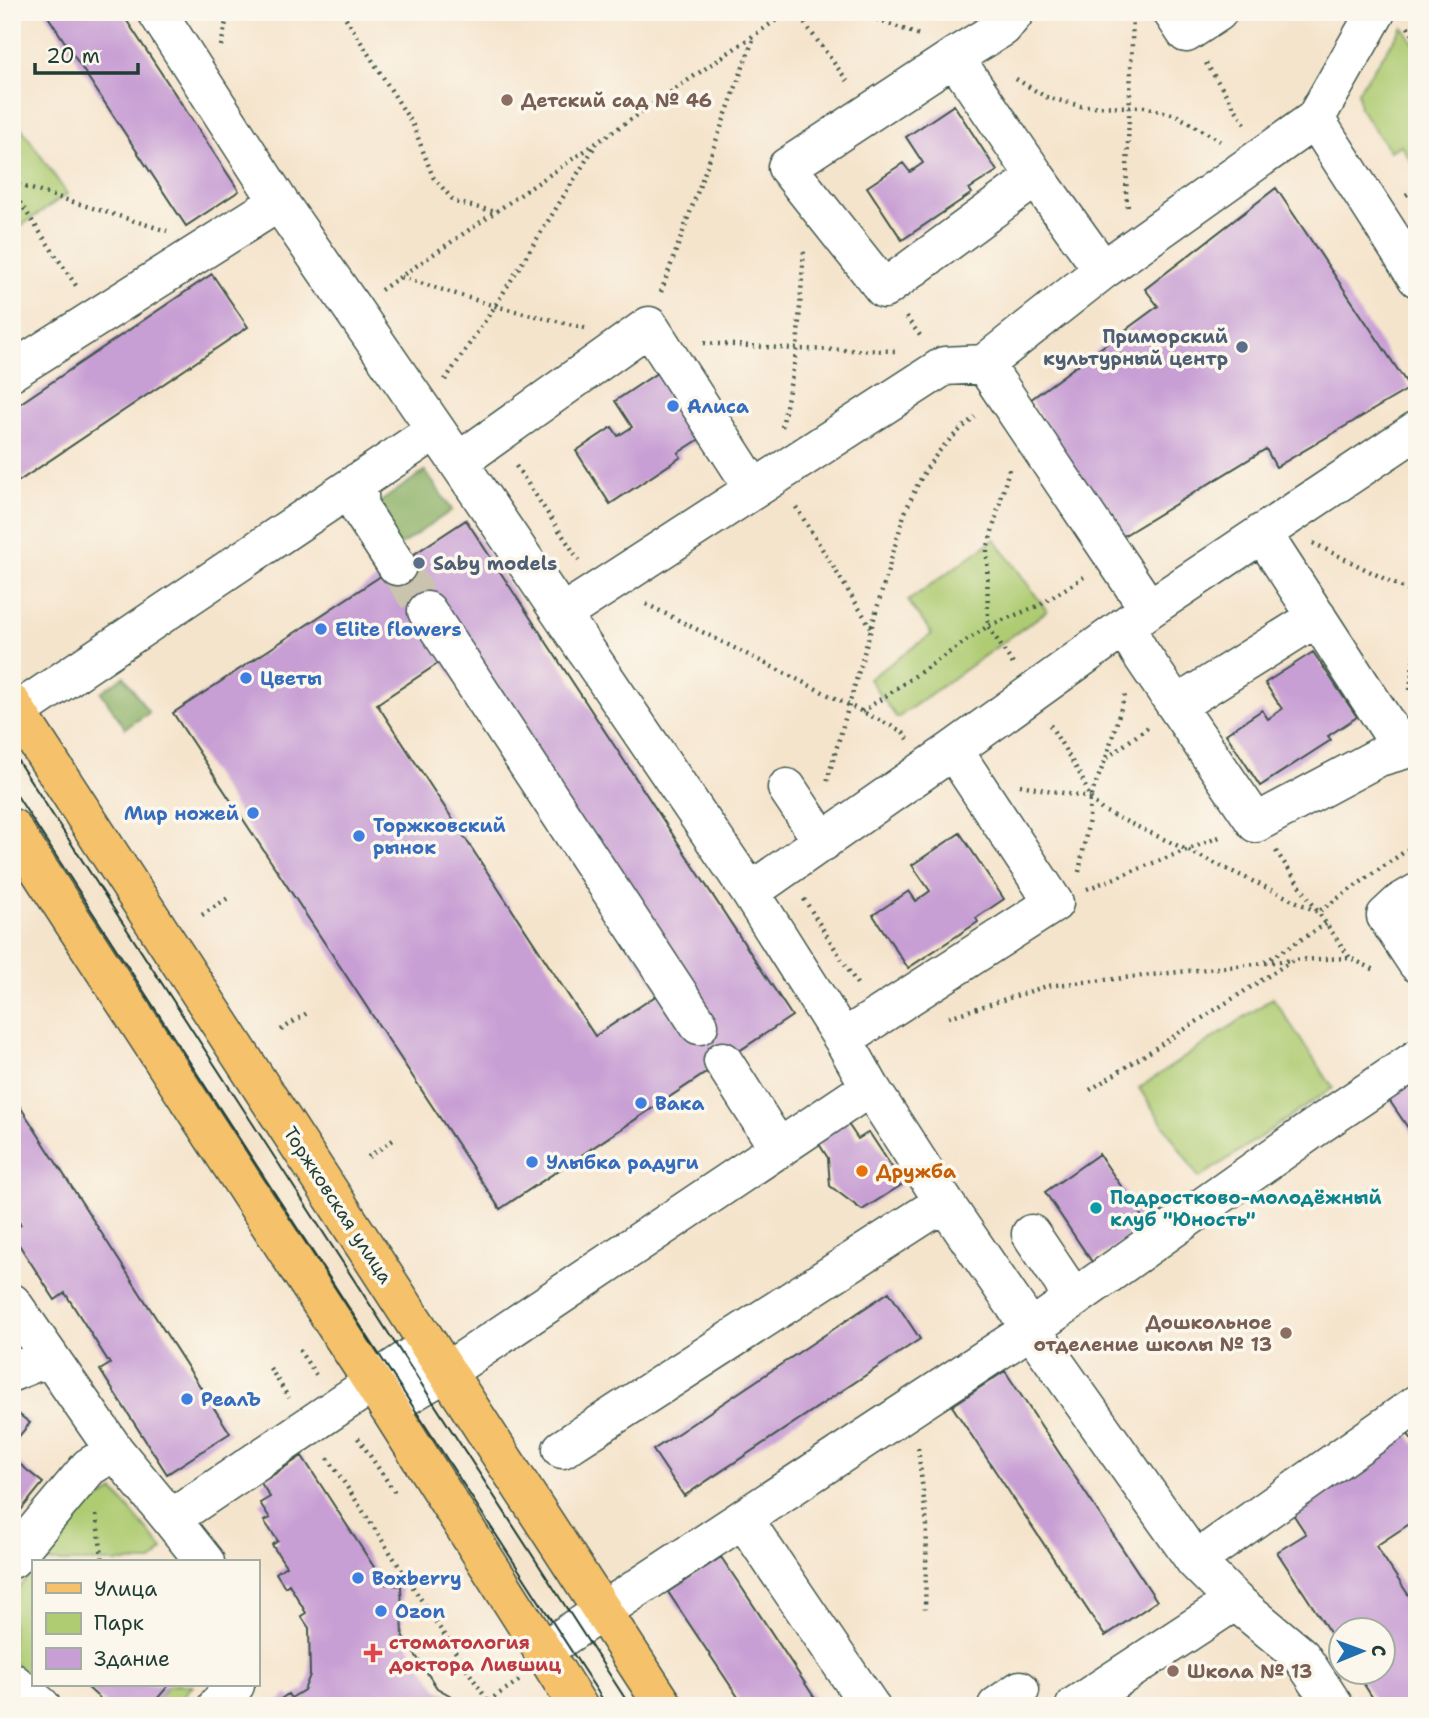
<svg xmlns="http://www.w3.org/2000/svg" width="1429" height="1718" font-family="'Shantell Sans',sans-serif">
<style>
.green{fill:#afcc73;stroke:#678454;stroke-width:2}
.forest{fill:#8bb065;stroke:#55764c;stroke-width:2}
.building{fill:#c89fd4;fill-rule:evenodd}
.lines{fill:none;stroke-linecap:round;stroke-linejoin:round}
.minor-tunnel{stroke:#cac3ae;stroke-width:38;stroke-dasharray:38 19;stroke-linecap:butt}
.minor-casing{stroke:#3f564b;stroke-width:41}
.major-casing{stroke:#3f564b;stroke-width:41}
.path{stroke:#3f564b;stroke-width:4.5;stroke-dasharray:2 5;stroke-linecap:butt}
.minor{stroke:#fff;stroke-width:38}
.major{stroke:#f5c16b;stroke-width:38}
.tram{stroke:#1f3d34;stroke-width:2}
.education-dot{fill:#8d6e63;stroke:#fbf7ec;stroke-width:2.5}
.service-dot{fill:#5c6f8a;stroke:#fbf7ec;stroke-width:2.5}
.shop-dot{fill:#3f7fe0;stroke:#fbf7ec;stroke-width:2.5}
.food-dot{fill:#e8710a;stroke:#fbf7ec;stroke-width:2.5}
.culture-dot{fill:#0f9aa8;stroke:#fbf7ec;stroke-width:2.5}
.health-dot{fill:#e0444e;stroke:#fbf7ec;stroke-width:2.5}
.labels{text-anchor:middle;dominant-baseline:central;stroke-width:7;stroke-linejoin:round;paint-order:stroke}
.education-label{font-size:19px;font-weight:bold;fill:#785e54;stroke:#fbf7ec;text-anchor:start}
.service-label{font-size:19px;font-weight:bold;fill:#4e5e75;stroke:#fbf7ec;text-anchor:end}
.shop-label{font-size:19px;font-weight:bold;fill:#366cbe;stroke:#fbf7ec;text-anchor:start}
.food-label{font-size:19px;font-weight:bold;fill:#c56008;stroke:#fbf7ec;text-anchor:start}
.culture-label{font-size:19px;font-weight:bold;fill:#0d838f;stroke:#fbf7ec;text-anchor:start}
.street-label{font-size:19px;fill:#1f3d34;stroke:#fbf7ec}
.health-label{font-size:19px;font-weight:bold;fill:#be3a42;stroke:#fbf7ec;text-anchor:start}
</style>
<rect width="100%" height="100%" fill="#fbf7ec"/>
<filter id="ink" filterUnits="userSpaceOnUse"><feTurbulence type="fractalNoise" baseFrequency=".0143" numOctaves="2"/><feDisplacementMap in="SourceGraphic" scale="14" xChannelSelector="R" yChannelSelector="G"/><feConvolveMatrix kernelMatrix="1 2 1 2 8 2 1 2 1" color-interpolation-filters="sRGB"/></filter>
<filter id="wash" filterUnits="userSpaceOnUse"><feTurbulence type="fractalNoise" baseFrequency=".00686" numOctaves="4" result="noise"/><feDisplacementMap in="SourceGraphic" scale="28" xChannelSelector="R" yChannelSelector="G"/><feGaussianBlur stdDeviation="1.57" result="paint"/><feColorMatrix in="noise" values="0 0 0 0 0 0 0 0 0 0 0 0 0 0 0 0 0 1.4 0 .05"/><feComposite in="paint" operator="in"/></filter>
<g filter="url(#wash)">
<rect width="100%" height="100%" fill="#f5e4cc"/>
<path class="green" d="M1403,27L1417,48V160L1412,163L1401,145L1390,151L1360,109L1358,91Z
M14,117L67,194L12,232V118Z
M995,539L1047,611L897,718L869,679L932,634L908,601Z
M1273,998L1333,1088L1199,1178L1139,1088Z
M114,1491L163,1549L152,1562H39L78,1510Z
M33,1570V1680L12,1662V1597Z
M169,1685H193L175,1706H151Z"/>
<path class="forest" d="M425,471L452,510L396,548L370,509Z
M124,676L149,713L125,728L101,692Z"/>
<g id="blocks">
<path class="building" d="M45,12H121L239,191L186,226Z
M954,105L997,171L969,189L972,193L902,240L867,187L903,163L910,172L923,163L906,137Z
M1276,188L1410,388L1276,467L1266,449L1120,538L1030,400L1158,306L1145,289Z
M212,274L248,327L19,481L12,470V409Z
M663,369L706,435L678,453L681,457L610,504L576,451L612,427L618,436L632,427L615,401Z
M466,520L792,1016L500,1209L173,713ZM442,661L660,993L595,1036L377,704Z
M1313,652L1357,717L1328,736L1331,740L1260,786L1226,734L1262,710L1268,719L1282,709L1265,683Z
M960,833L1004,899L976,918L978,922L908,968L873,915L909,891L916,901L930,891L912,865Z
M1417,1067V1141L1383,1091Z
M12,1094L230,1433L167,1474L100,1370L110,1364L65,1293L55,1300L12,1234V1231L21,1225L12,1211Z
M846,1121L858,1139L869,1132L903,1184L862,1210L830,1186L828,1158L817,1141Z
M1099,1154L1147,1224L1092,1262L1045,1192Z
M889,1292L920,1339L684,1496L653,1450Z
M1005,1371L1157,1601L1105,1636L952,1406Z
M12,1409L30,1423L12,1445Z
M1408,1434L1417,1447V1519L1376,1546L1417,1608V1706H1378L1356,1672H1384V1630H1342V1651L1277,1552L1306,1534L1291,1511Z
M302,1456L385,1584L401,1586L403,1636L437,1688L469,1706H271L288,1694L291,1698L304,1690L310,1675L309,1628L301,1616L306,1613L289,1584L285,1587L276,1573L286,1566L272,1545L278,1541L264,1521L270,1518L260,1503L270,1497L261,1483Z
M12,1458L43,1483L12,1521Z
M721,1557L742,1588L820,1706H744L668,1592Z
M87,1685H169L151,1706H108L86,1686Z"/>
</g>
</g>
<g filter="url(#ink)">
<use href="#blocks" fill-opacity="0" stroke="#3f564b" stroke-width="2"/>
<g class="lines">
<path class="minor-tunnel" d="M397,566L427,611"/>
<defs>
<path id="minor" d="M157,12L279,202L458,462L649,326L754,489
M1172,12L1186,33L1218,12
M954,57L1036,177L884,289L787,167L954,57L1003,27L1015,12
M1315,119L1417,278
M1036,177L1103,270
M984,364L1149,609
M12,371L279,202
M458,462L750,892L843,1039L870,1087L944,1202L1031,1329L1195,1561L1235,1601L1075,1706
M358,482L360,509L397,566
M1262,533L1403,750
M427,611L699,1025
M562,614L944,366L984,364L1103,270L1315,119L1376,12
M1125,626L1139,651L1256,823L1379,757L1417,746
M1177,705L1317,617
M12,715L436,430
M787,788L823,842
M750,892L953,750L1149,609L1417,430
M1417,893L1400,903L1386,916L1417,963
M843,1039L1054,903L953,750
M723,1061L779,1149
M1031,1234L1073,1297
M12,1303L115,1451L171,1519L429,1345
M12,1372L49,1357
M388,1407L446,1372L870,1087
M562,1449L944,1202
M171,1519L205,1562
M744,1520L870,1706
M12,1559L89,1467L115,1451
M1195,1561L1417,1404
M1235,1601L1301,1656L1334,1706
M542,1651L1031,1329L1320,1124L1417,1059
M12,1682L41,1706
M217,1706L235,1685
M997,1706L1020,1690"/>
<path id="major" d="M12,704L664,1706
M12,828L373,1383L578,1706"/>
</defs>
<use href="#minor" class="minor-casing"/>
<use href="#major" class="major-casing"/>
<path class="path" d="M342,12L413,125L433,177L455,202L496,212
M796,12L849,83
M857,12L922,36
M1408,27L1417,41
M221,46L228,12
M1206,63L1245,124
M1016,79L1046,97L1081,106L1144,107L1176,115L1220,141
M12,183L167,231
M12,191L77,287
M1406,195L1417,188
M1128,207L1126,194L1133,17
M401,277L495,306L585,328
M381,290L788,12
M661,292L754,37
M906,317L922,338
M704,343L797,349L898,351
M445,380L495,306L595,146
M782,427L797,349L804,249
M516,466L579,560
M1009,469L987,550L988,626L1013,664
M796,507L872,629
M1313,543L1417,595
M646,604L903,732L908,739
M1410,690L1417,627
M862,712L988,626L1038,606L1084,577
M1050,725L1081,776L1090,798L1102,810L1318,912L1350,958
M1107,758L1148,727
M827,781L904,515C923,469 936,449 975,417
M1020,785L1090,798
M1276,851L1318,912L1417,843
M1079,872L1089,819L1090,798L1106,758L1125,695
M1087,889L1222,836
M804,899L859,987
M202,915L231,896
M1265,962L1326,924
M949,1017L1047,986L1293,960
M281,1030L310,1011
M1090,1090L1293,960L1350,958L1377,971
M368,1157L396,1138
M299,1350L318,1378
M270,1368L289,1398
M358,1438L396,1494
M918,1448L927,1526L925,1609
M328,1458L491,1706
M96,1515L103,1562
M488,1701L520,1680"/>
<use href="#minor" class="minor"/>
<use href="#major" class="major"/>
<path class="tram" d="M12,752L630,1706
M12,788L607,1706"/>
</g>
</g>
<g class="education-dot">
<circle cx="507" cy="100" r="7"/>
<circle cx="1286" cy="1333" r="7"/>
<circle cx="1173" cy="1671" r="7"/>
</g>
<g class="service-dot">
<circle cx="1242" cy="347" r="7"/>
<circle cx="419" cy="563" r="7"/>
</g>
<g class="shop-dot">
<circle cx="673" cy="406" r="7"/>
<circle cx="321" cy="629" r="7"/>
<circle cx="246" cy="678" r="7"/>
<circle cx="253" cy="813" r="7"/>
<circle cx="359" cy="836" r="7"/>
<circle cx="641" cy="1103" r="7"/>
<circle cx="532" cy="1162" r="7"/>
<circle cx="187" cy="1399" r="7"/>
<circle cx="358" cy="1578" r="7"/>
<circle cx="381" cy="1611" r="7"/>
</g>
<circle class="food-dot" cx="862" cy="1171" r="7"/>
<circle class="culture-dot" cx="1096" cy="1208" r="7"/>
<path class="health-dot" d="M369.5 1642.5h7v7h7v7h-7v7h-7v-7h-7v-7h7z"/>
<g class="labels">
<g class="education-label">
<text x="521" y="100">Детский сад № 46</text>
<text x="1272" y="1322" text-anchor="end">Дошкольное<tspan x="1272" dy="22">отделение школы № 13</tspan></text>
<text x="1187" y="1671">Школа № 13</text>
</g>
<g class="service-label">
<text x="1228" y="336">Приморский<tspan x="1228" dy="22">культурный центр</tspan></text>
<text x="433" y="563" text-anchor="start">Saby models</text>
</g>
<g class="shop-label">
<text x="687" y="406">Алиса</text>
<text x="335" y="629">Elite flowers</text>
<text x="260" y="678">Цветы</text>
<text x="239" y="813" text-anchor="end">Мир ножей</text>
<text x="373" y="825">Торжковский<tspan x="373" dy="22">рынок</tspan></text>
<text x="655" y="1103">Вака</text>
<text x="546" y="1162">Улыбка радуги</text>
<text x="201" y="1399">РеалЪ</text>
<text x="372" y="1578">Boxberry</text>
<text x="395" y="1611">Ozon</text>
</g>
<g class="food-label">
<text x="876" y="1171">Дружба</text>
</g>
<g class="culture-label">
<text x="1110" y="1197">Подростково-молодёжный<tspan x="1110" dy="22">клуб "Юность"</tspan></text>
</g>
<g class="street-label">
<text transform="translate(338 1205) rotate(57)">Торжковская улица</text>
</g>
<g class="health-label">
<text x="389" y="1642">стоматология<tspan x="389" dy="22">доктора Лившиц</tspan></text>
</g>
</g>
<rect width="1429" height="1718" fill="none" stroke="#fbf7ec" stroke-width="42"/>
<rect x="32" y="1560" width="228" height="126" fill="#fbf7ec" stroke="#a3ada2" stroke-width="2"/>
<rect x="46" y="1583" width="35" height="10" fill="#f5c16b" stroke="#a3ada2" stroke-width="2"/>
<text x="94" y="1596" font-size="21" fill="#1f3d34">Улица</text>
<rect x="46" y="1613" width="35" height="21" fill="#afcc73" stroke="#a3ada2" stroke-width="2"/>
<text x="94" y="1630" font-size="21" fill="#1f3d34">Парк</text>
<rect x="46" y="1648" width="35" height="21" fill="#c89fd4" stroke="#a3ada2" stroke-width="2"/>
<text x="94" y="1666" font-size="21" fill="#1f3d34">Здание</text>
<g transform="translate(1362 1651) rotate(89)"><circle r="33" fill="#fbf7ec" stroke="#a3ada2" stroke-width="2"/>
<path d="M0-5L12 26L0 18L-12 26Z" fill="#1f6fb2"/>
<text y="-10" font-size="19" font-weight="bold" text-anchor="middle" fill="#1f3d34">С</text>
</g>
<path d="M35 63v10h103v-10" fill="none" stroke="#1f3d34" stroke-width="3.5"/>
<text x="46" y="63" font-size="21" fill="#1f3d34" stroke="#fbf7ec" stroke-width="5" paint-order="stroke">20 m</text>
</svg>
